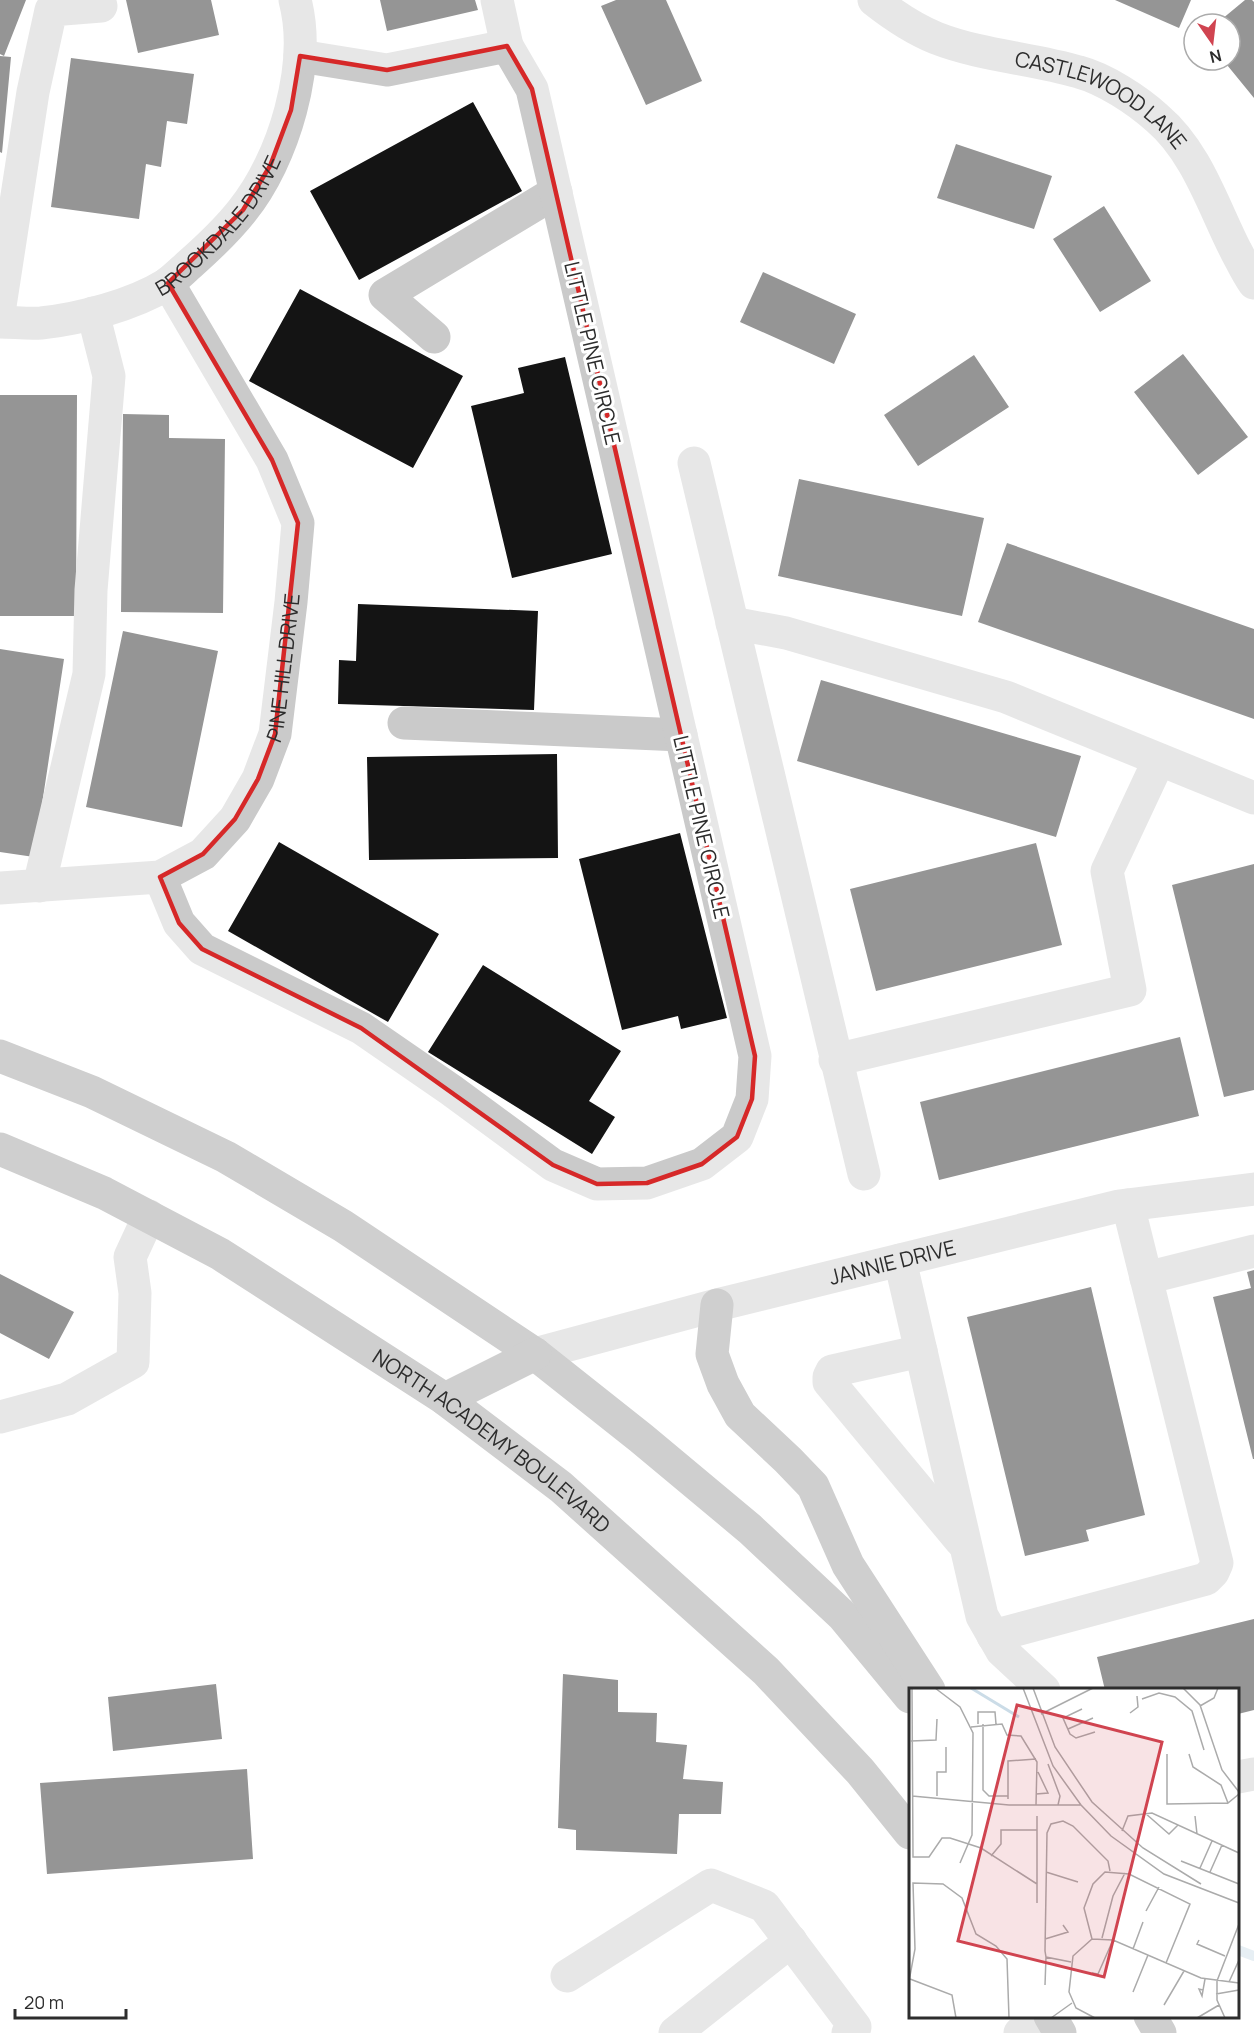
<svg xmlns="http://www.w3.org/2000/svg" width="1254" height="2033" font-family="Manrope,sans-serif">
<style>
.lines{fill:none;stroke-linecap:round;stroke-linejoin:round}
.stream{stroke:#cbdce7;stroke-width:10}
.building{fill:#141414}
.minor{stroke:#cacaca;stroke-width:33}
.highway{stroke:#949494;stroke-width:33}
.marked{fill:none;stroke:#d62828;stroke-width:4.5;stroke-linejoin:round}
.labels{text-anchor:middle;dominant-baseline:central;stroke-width:6;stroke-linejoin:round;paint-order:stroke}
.street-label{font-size:21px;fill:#2d2d2d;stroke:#fff}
.inset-river{fill:none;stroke:#cbdce7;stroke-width:3}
.inset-road{fill:none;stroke:#ababab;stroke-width:1.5}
.view{fill:#d04450;fill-opacity:0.15;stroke:#d04450;stroke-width:3}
.inset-edge{fill:none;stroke:#2d2d2d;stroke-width:3}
</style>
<rect width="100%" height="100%" fill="#fff"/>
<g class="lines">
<path class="stream" d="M1238,1950L1254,1956"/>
</g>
<path class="building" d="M0,0H26L4,56L0,54Z
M126,0H211L219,35L138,53Z
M380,0H475L478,10L387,31Z
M616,0H666L702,81L646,105L601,6Z
M1115,0H1191L1179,28Z
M1245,0H1252L1254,2V98L1223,60H1230V24H1216Z
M0,56L11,57L2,153L0,152Z
M71,58L194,74L187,124L167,121L161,167L146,164L139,219L51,207Z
M473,102L522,191L359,280L310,191Z
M956,144L1052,176L1034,229L937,198Z
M1104,206L1151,281L1100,312L1053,239Z
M763,272L856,314L834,364L740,322Z
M300,289L463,376L413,468L249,381Z
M1183,354L1248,437L1198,475L1134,392Z
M974,355L1009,407L918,466L884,415Z
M565,357L612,554L512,578L471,406L524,393L518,368Z
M0,395H77L76,616H0Z
M123,414L169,415V438L225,439L223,613L121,612Z
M799,479L984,518L962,616L778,576Z
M1007,543L1254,629V719L978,622Z
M358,604L538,611L534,710L338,704L339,660L356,661Z
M123,631L218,651L182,827L86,807Z
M0,649L64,659L34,857L0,852Z
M821,680L1081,756L1056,837L797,761Z
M557,754L558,858L369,860L367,757Z
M680,833L727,1018L681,1029L678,1016L622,1030L579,859Z
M279,842L439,934L388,1022L228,931Z
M1036,843L1062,945L876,991L850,889Z
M1254,864V1090L1224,1097L1172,885Z
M483,965L621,1051L589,1101L615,1117L592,1154L428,1052Z
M1180,1037L1199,1116L939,1180L920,1102Z
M1254,1270V1459H1253L1213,1297L1251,1288L1247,1272Z
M0,1274L74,1312L49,1359L0,1333Z
M1091,1287L1145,1515L1086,1530L1089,1541L1025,1556L967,1317Z
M1254,1619V1710L1238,1714V1690H1105L1097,1657Z
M563,1674L618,1680V1712L657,1713L656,1742L687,1745L683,1779L723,1782L721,1814H679L677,1854L576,1850V1830L558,1828Z
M216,1684L222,1739L113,1751L108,1697Z
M247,1769L253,1859L47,1874L40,1783Z"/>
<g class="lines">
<g class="minor">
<path d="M497,0L507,46"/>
<path id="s1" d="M874,0C893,15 914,29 936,38C982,56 1032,58 1079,72C1105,79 1137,100 1157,118C1197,152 1213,206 1236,251C1242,262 1247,273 1254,283"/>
<path d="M0,306L33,92L51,10L101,6"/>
<path id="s2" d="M0,322C13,322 28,324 41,323C80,319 133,305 167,284C175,278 183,270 191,263C209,247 227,230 242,211C284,159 312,65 295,0"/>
<path d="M434,337L385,295L556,192"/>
<path d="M694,463L864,1174"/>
<path d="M732,623L786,633L1006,697L1254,798"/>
<path d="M404,723L681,735"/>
<path d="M160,877L179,923L202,949L361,1028L451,1090L553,1165L597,1184L647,1183L702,1164L737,1137L752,1099L755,1056L532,89L507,46L387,70L300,56"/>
<path d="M39,886L89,674L91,590L109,376L93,313"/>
<path id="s3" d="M0,888L160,877L203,854L235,819L258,779L275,734L291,602L298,523L272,460L168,283"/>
<path d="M835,1060L1130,990L1107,871L1159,760"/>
<path d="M900,1260L982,1616L1002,1651L1044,1690"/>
<path d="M1146,1278L1254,1251"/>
<path d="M921,1351L832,1371L829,1377V1382L961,1541"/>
<path id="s4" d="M535,1354L717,1305L1119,1206L1254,1189"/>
<path d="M0,1417L67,1399L133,1362L135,1293L130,1257L149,1216"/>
<path d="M993,1636L1206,1579L1213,1572L1217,1563L1128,1205"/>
<path d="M1238,1777L1254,1774"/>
<path d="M567,1976L711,1885L764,1906L855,2027L848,2033"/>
<path d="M675,2033L791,1941"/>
<path d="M1020,2033L1039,2016"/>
</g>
<g class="highway">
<path d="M0,1056L92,1092L226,1157L343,1226L535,1354L641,1438L750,1529L843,1616L910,1697"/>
<path id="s5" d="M0,1149L104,1193L220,1254L445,1399L561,1487L766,1671L860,1771L910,1833"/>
<path d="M717,1305L712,1354L723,1384L740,1415L788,1460L813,1486L848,1565L929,1690"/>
<path d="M445,1399L535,1354"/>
<path d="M1050,2016L1060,2033"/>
<path d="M1150,2016L1160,2033"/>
</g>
</g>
<path d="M0 0H1254V2033H0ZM507,46L532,89L755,1056L752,1099L737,1137L702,1164L647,1183L597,1184L553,1165L361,1028L202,949L179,923L160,877L203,854L235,819L258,779L275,734L298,523L272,460L168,283L243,210L270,166L291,110L300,56L387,70Z" fill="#fff" fill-opacity=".55" fill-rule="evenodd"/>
<path class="marked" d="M507,46L532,89L755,1056L752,1099L737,1137L702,1164L647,1183L597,1184L553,1165L361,1028L202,949L179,923L160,877L203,854L235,819L258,779L275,734L298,523L272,460L168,283L243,210L270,166L291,110L300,56L387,70Z"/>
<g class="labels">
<g class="street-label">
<text stroke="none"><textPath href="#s1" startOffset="252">CASTLEWOOD LANE</textPath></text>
<text stroke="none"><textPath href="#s2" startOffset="252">BROOKDALE DRIVE</textPath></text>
<text transform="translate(593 353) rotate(77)">LITTLE PINE CIRCLE</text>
<text stroke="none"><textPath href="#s3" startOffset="418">PINE HILL DRIVE</textPath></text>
<text transform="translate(702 827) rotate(77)">LITTLE PINE CIRCLE</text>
<text stroke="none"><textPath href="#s4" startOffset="369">JANNIE DRIVE</textPath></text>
<text stroke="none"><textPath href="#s5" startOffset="574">NORTH ACADEMY BOULEVARD</textPath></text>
</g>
</g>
<g transform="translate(909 1688)">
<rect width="330" height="330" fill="#fff"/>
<path class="inset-river" d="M62,0L110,29"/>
<path class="inset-road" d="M3,0L4,169H20L33,150H41L72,160L128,196M26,0L51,19L64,45L63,147L51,175M114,0L144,78L172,117L202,148L255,186L330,215M124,0L146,59L183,114L234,160L292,196M274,0L291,17L313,82L330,104M233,11L250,5L266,9L283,23L295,62M291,18L305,10L309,0M173,21L154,30L161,46L167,50L186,44M221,25L229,19L228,8M132,26L184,0M69,36V24H86L87,36M74,36V102L80,108H99M62,39L93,36L98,47L112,48L128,74L127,117M159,41L184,30M2,53L27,52L28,31M258,66V116L319,115M280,66L284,79L312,97L319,115L330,106M139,76L151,108L149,117M127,106L139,105L129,84M3,108L100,117H172M28,108V84H37V59M99,111V73L127,71M236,125L260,146L269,137M286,128L288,146M213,143L219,128L243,125L330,165M82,168L92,156V142H128M272,173L330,196M291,180L303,153M137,184L169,194M301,184L313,157M128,215V128M237,223L250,199M193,250L204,208L216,185M136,251L159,244L154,237M183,251L175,220L184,196L196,184L220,186L281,216L257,275M290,252L288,256L316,268M224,261L234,234M162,274L137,269L136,263L138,145L142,136L154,133L164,138L199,173L201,183M183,285L189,286L204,252M1,291L43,307L47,330M0,293L6,261L4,195L34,196L53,210L67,246L87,258L98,271L100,330M320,294L330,272M136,297L137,269M294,302L290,301L293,308L296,291M224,304L239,267M307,306L330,302M255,317L275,283M142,330L163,315M186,330L167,320L160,304L164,268L183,251L204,252L292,290L330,295M288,330L310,317M316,330L308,312V293L330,236"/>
<path class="view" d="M108,17L253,54L195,289L49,253Z"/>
<rect width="330" height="330" class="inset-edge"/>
</g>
<g transform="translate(1212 42) rotate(166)"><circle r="28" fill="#ffffff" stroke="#ababab" stroke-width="1.5"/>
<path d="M0-4.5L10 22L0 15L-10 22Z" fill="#d04450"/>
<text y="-9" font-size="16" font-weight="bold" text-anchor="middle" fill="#2d2d2d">N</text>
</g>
<path d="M15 2009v9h111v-9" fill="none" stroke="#2d2d2d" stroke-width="3"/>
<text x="24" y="2009" font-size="18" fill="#2d2d2d" stroke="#ffffff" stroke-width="4.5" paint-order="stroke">20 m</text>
</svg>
